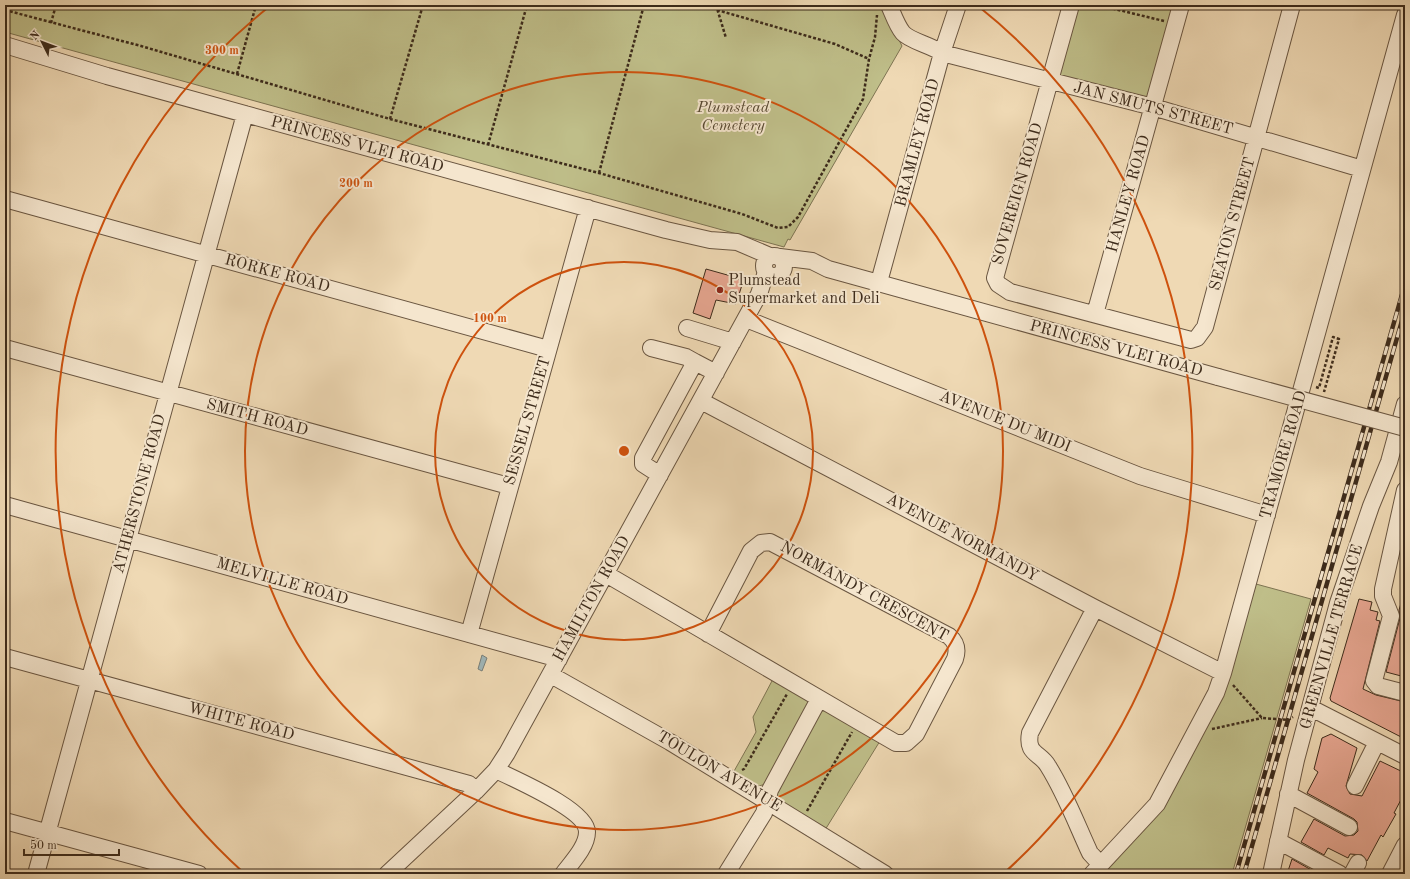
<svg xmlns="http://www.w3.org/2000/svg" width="1410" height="879" font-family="'Old Standard TT',serif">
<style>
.green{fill:#bfbe89;stroke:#7e7452}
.water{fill:#a0b7b9;stroke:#787f7a}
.building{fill:#e8a792;stroke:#3d2b1b}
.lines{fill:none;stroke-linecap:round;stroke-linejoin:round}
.minor-casing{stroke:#6a5641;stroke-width:18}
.path{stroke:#3d2b1b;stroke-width:2.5;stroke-dasharray:3 2;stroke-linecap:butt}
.minor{stroke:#f5e6ce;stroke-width:16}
.rail-casing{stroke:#3d2b1b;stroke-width:4.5}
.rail{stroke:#f5e6ce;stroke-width:3;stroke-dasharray:9;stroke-linecap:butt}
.minor-bridge-casing{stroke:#6a5641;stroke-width:18;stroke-linecap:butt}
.minor-bridge{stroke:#f5e6ce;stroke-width:16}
.ring{fill:none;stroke:#ce520e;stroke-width:2}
.poi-dot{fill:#8f2418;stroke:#f5e6ce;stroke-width:1.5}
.labels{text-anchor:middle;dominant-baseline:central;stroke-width:4;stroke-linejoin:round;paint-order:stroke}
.park-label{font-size:16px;font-style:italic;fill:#574831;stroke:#f5e6ce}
.street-label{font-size:16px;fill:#3d2b1b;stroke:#f5e6ce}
.poi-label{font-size:16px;fill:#3d2b1b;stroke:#f5e6ce;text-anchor:start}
.centre{fill:#ce520e;stroke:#f5e6ce;stroke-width:2}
.ring-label{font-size:12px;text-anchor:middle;font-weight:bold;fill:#ce520e;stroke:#f5e6ce;stroke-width:4;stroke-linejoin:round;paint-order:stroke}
</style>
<rect width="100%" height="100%" fill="#efd9b4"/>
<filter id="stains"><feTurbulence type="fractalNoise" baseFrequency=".005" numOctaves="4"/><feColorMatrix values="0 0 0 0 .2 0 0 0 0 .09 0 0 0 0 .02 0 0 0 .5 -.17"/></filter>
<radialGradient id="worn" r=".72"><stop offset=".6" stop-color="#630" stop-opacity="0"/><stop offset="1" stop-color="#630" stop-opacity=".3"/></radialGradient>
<path class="green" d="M5,5H882L902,46L790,240L788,239L784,247L5,32Z
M1075,5H1175L1149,96L1146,98L1067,80L1059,75Z
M1256,584L1311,599L1232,874H1101L1152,819L1230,673Z
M773,679L807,699L809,703L766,784L755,787L733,773L756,732L753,717Z
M827,710L880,741L825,830L780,801L777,794L819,712Z"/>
<path class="water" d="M482,655L487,658L482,671L478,669Z"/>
<path class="building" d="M706,269L738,278L742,285L736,304L716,300L710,319L693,313Z
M1359,599L1372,602L1370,610L1378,612L1376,620L1380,621L1363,689L1376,695L1405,702V739L1331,701L1330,698Z
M1402,600H1405V677L1386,672L1400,618L1399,610Z
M1331,734L1357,748L1346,786L1350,794L1362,796L1380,761L1405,773V792L1394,813L1396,814L1383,837L1381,835L1367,861L1362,855L1350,854L1348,858L1328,848L1324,855L1301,842L1314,819L1345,836L1354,835L1358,831L1357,822L1354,819L1307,793L1318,772L1314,769L1322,738Z
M1292,859L1315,872V873L1308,869L1306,874H1287Z"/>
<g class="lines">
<defs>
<path id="minor" d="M889,5C893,14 897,26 903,33C910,41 931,45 942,53L1153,107L1362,169
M1071,5L995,278L998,284L1010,292L1191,340L1197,338L1205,327L1292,5
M5,45L107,76L666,230L710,240L737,242L770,256
M5,199L548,349
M764 266a10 10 0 1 1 20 0a10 10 0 1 1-20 0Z
M780,257L812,261L828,269L1218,377
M879,282L942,53L958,5
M1095,314L1181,5
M746,319L1140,476L1267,515
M687,328L733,342
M5,348L509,486
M651,348L686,357L695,362
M701,401L1095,608L1223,673
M660,475L643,464V458L695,362L716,373
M1405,490L1383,589V596L1391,616L1374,681L1378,686L1405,693
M5,505L559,659
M606,574L858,721L896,743H906L916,734L955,659C958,650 957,643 949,636L770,542L761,543L751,551L708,634
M1095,608L1030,733C1026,755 1040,752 1048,766C1065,793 1077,825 1090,853L1101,865
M469,634L588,208
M5,657L469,784L476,791
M551,675L670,742L885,874
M1311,708L1405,756
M496,770C516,780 587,810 587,832C587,847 571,863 563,874
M1355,786L1377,742
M1288,794L1349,827
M5,821L199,874
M1278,841L1340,874
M36,874L245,114
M387,874L476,791L496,770L507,753L759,294L766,272
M726,874L764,813L770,790L819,699
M1092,874L1157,804L1216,693L1223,673L1405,15
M1271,874L1296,760L1338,603L1371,506L1389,462L1405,404
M1352,874L1358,863
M1390,874L1405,845"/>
</defs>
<use href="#minor" class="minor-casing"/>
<path class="path" d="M716,5L726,38
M1098,5L1164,21
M5,10L141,46L390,119L599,173L742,214L778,228L788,227L798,217L863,99L869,59L875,37L877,15
M717,10L835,44L869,59
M51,23L56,5
M237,74L256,5
M390,119L423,5
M488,145L527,5
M599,173L644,5
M1316,387L1319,388L1333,337L1339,339L1324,392
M1233,685L1262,718L1288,720L1293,717
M1212,729L1262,718
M742,770L744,769L787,694
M807,811L852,732"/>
<use href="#minor" class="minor"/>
<defs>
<path id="rail" d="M1236,874L1405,284
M1244,874L1405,310"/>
</defs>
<use href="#rail" class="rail-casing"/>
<use href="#rail" class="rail"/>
<defs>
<path id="minor-bridge" d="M1218,377L1405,428"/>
</defs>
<use href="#minor-bridge" class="minor-bridge-casing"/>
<use href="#minor-bridge" class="minor-bridge"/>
</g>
<g class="ring">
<circle cx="624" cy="451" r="189"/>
<circle cx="624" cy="451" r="379"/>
<path d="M244 873A568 568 0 0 1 270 6M978 6A568 568 0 0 1 1004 873"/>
</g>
<circle class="poi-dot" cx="720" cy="290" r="4"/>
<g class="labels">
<g class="park-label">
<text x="733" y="108">Plumstead<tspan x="733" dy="18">Cemetery</tspan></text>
</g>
<g class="street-label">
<text transform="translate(1153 109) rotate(15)">JAN SMUTS STREET</text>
<text transform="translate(918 143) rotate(-75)">BRAMLEY ROAD</text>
<text transform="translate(357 145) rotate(15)">PRINCESS VLEI ROAD</text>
<text transform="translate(1018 194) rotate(-74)">SOVEREIGN ROAD</text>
<text transform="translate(1129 194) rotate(-74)">HANLEY ROAD</text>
<text transform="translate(1233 224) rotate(-75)">SEATON STREET</text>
<text transform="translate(277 274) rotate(15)">RORKE ROAD</text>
<text transform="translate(1116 349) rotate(15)">PRINCESS VLEI ROAD</text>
<text transform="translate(257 418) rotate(15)">SMITH ROAD</text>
<text transform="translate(528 421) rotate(-74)">SESSEL STREET</text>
<text transform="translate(1005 422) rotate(22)">AVENUE DU MIDI</text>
<text transform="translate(1284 455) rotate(-74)">TRAMORE ROAD</text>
<text transform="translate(140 494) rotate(-75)">ATHERSTONE ROAD</text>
<text transform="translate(962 538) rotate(28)">AVENUE NORMANDY</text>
<text transform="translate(282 582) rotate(16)">MELVILLE ROAD</text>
<text transform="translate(864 592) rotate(29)">NORMANDY CRESCENT</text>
<text transform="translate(592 599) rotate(-61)">HAMILTON ROAD</text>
<text transform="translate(1332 637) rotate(-74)">GREENVILLE TERRACE</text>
<text transform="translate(241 722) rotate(15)">WHITE ROAD</text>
<text transform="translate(719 772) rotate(31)">TOULON AVENUE</text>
</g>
<g class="poi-label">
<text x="728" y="281">Plumstead<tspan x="728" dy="18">Supermarket and Deli</tspan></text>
</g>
</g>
<circle cx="624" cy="451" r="6" class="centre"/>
<g class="ring-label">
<text x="222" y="54">300 m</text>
<text x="356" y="187">200 m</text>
<text x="490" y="322">100 m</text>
</g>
<rect width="1410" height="879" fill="none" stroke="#efd9b4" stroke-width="20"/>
<rect x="6" y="6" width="1398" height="867" fill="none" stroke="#3d2b1b" stroke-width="2"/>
<rect x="10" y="10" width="1390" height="859" fill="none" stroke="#3d2b1b"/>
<g transform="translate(42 42) rotate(312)" stroke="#f5e6ce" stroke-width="3" paint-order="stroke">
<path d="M0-3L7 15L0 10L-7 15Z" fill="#3d2b1b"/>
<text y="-6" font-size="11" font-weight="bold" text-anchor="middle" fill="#3d2b1b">N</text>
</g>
<path d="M24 849v6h95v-6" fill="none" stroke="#3d2b1b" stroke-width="2"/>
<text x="30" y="849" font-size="12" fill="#3d2b1b" stroke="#f5e6ce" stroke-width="3" paint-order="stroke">50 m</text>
<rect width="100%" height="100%" filter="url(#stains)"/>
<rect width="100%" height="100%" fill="url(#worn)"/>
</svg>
